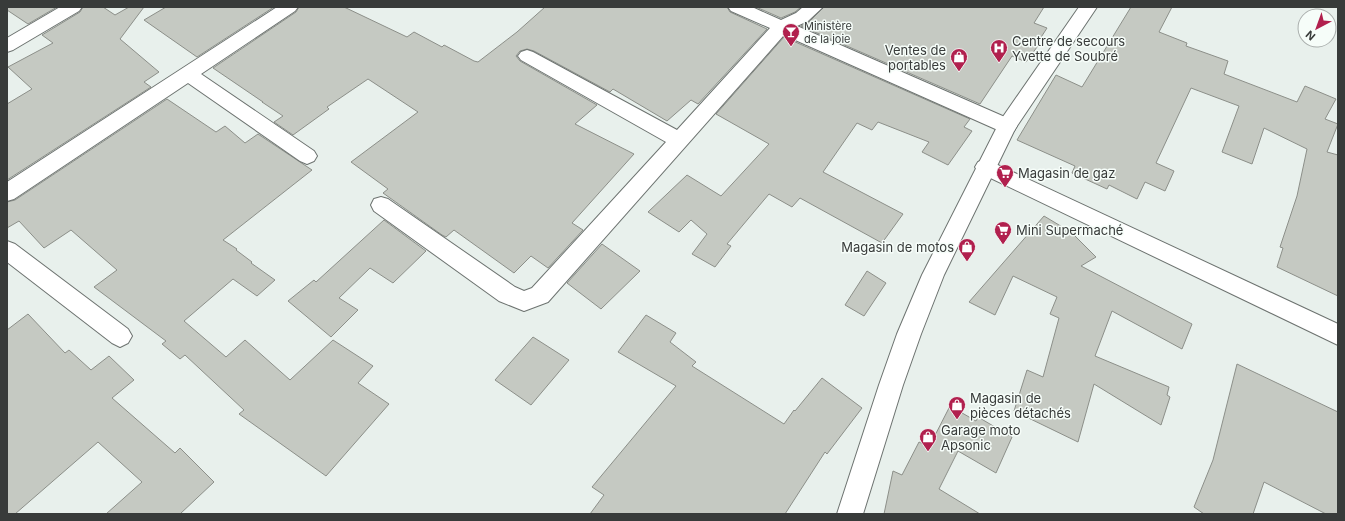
<svg xmlns="http://www.w3.org/2000/svg" width="1345" height="521" font-family="Inter,sans-serif">
<style>
.building{fill:#c5c9c2;stroke:#8c8f89}
.lines{fill:none;stroke-linecap:round;stroke-linejoin:round}
.street-casing{stroke:#6d7370;stroke-width:2}
.secondary-casing{stroke:#6d7370;stroke-width:2}
.street{fill:#fff;fill-rule:evenodd}
.secondary{fill:#fff;fill-rule:evenodd}
.labels{text-anchor:middle;dominant-baseline:central;stroke-width:3;stroke-linejoin:round;paint-order:stroke}
.far-poi-label{font-size:11px;fill:#383b3a;stroke:#f6fdf9;text-anchor:start}
.poi-label{font-size:13px;fill:#383b3a;stroke:#f6fdf9;text-anchor:start}
</style>
<rect width="100%" height="100%" fill="#e8f0ec"/>
<path class="building" d="M7,7H57L28,24L7,10Z
M83,7H103L115,15L129,7H144L120,39L159,72L144,82L151,87L7,180V104L32,89L8,67L53,43L42,35L80,12Z
M166,7H274L197,57L144,20Z
M299,7H344L407,37L414,32L442,47L444,45L474,61L478,62L517,32L545,7H727L730,12L767,29L698,104L691,100L667,121L613,89L610,92L534,51L527,49L520,51L516,56L520,61L597,105L575,124L634,154L572,223L583,230L548,268L531,256L514,273L454,230L446,237L442,235L383,193L388,189L351,162L418,112L368,79L327,107L329,109L293,135L274,122L283,116L262,102H263L213,68L296,12Z
M756,7H801L795,12L781,18Z
M824,7H1044L1034,23L1047,28L1038,42L1040,43L1026,62L1012,56L980,104L801,26L809,22Z
M1131,7H1172L1159,32L1187,43L1186,46L1228,61L1224,74L1297,102L1305,86L1336,99L1325,119L1338,124L1327,152L1338,155V296L1277,267L1283,248L1280,247L1297,196L1307,149L1264,128L1252,164L1222,152L1239,106L1191,88L1156,163L1174,171L1165,191L1145,182L1137,199L1109,185L1107,189L1072,173L1075,166L1017,140L1056,75L1082,87Z
M784,37L970,119L964,127L972,131L948,165L922,152L929,142L878,122L872,130L857,123L823,172L903,214L882,243L800,198L792,207L769,194L727,244L731,246L715,267L692,254L707,234L691,220L679,232L648,212L687,175L721,196L769,144L716,114Z
M167,99L216,132L225,126L245,143L258,134L312,170L223,240L237,249L236,250L252,262L251,263L275,280L257,296L233,279L184,321L226,357L245,340L290,380L333,340L373,366L358,383L389,404L326,476L239,414L244,410L185,355L180,359L162,344L166,341L94,287L117,270L71,230L44,248L19,221L7,228V202L15,200Z
M1044,216L1064,228L1066,227L1096,257L1081,266L1192,324L1182,349L1112,311L1095,356L1169,387L1167,395L1170,397L1161,425L1094,384L1078,442L1014,411L1027,370L1043,377L1059,318L1050,314L1057,297L1013,276L995,315L969,302Z
M384,220L426,251L393,283L370,268L339,298L358,310L331,337L288,301L314,280L316,282Z
M602,244L640,271L601,309L567,283Z
M867,271L886,283L864,316L845,305Z
M28,314L65,353L69,350L91,370L109,356L134,380L112,398L175,453L180,448L214,482L180,514H106L142,482L98,442L15,514H7V330Z
M646,315L676,333L670,342L696,362L692,366L784,424L794,410L795,411L822,378L862,408L827,454L825,452L785,514H590L604,495L592,487L676,386L618,352Z
M533,337L569,360L531,405L495,380Z
M1237,364L1338,412V514H1326L1264,482L1253,514H1204L1194,507L1213,460Z
M950,406L976,421L978,417L1012,437L996,473L958,451L939,489L980,514H884L893,471L902,475L919,442L929,447Z"/>
<g class="lines">
<defs>
<path id="street" d="M60,7H82L79,11L13,50L7,52V38Z
M277,7H298L295,11L201,74L314,151L317,156L314,161L307,164L300,161L188,83L14,199L7,201V182Z
M728,7H752L781,20L796,13L803,7H823L808,21L797,26L1014,121L1017,126L1014,131L1007,133L1000,131L784,35L548,302L524,311L499,301L374,211L371,205L374,199L381,197L388,199L515,287L524,291L532,288L666,142L521,60L518,56L521,52L527,50L533,52L677,130L770,28L731,11Z
M985,159L1338,324V345L978,172L975,167L978,162Z
M7,241L15,244L128,329L132,336L128,343L120,347L112,343L7,262Z"/>
<path id="secondary" d="M1079,7H1097L1015,129L944,275L921,334L903,385L863,514H837L879,385L897,334L922,275L1000,121Z"/>
</defs>
<use href="#street" class="street-casing"/>
<use href="#secondary" class="secondary-casing"/>
<use href="#street" class="street"/>
<use href="#secondary" class="secondary"/>
</g>
<defs>
<symbol id="bar-pin" viewBox="-11 -11 22 30"><path d="M0 17L-7.5 6A9.5 9.5 0 1 1 7.5 6Z" fill="#b1204e" stroke="#f6fdf9"/><path d="M-6-5H6L.8 .8V4.5H3.5V6h-7V4.5H-.8V.8Z" fill="#fff"/></symbol>
<symbol id="hospital-pin" viewBox="-11 -11 22 30"><path d="M0 17L-7.5 6A9.5 9.5 0 1 1 7.5 6Z" fill="#b1204e" stroke="#f6fdf9"/><path d="M-5-5h3v3.5h4V-5h3V5h-3V1.5h-4V5h-3Z" fill="#fff"/></symbol>
<symbol id="shop-pin" viewBox="-11 -11 22 30"><path d="M0 17L-7.5 6A9.5 9.5 0 1 1 7.5 6Z" fill="#b1204e" stroke="#f6fdf9"/><path d="M-5-2.5h2.3a2.7 3.5 0 0 1 5.4 0H5L5.5 6h-11ZM-1.5-2.5h3a1.5 2.3 0 0 0-3 0Z" fill="#fff"/></symbol>
<symbol id="supermarket-pin" viewBox="-11 -11 22 30"><path d="M0 17L-7.5 6A9.5 9.5 0 1 1 7.5 6Z" fill="#b1204e" stroke="#f6fdf9"/><path d="M-6-5.5h2.5l.6 2H6L4.5 2H-2.5L-4.4-4H-6ZM-1.5 3.2a1.3 1.3 0 1 0 .1 0ZM3 3.2a1.3 1.3 0 1 0 .1 0Z" fill="#fff"/></symbol>
</defs>
<g fill-rule="evenodd">
<use href="#bar-pin" x="781" y="22" width="20" height="27"/>
<use href="#hospital-pin" x="989" y="38" width="20" height="27"/>
<use href="#shop-pin" x="949" y="47" width="20" height="27"/>
<use href="#supermarket-pin" x="995" y="163" width="20" height="27"/>
<use href="#supermarket-pin" x="993" y="220" width="20" height="27"/>
<use href="#shop-pin" x="957" y="237" width="20" height="27"/>
<use href="#shop-pin" x="947" y="395" width="20" height="27"/>
<use href="#shop-pin" x="918" y="427" width="20" height="27"/>
</g>
<g class="labels">
<g class="far-poi-label">
<text x="804" y="26">Ministère<tspan x="804" dy="13">de la joie</tspan></text>
</g>
<g class="poi-label">
<text x="1012" y="41">Centre de secours<tspan x="1012" dy="15">Yvette de Soubré</tspan></text>
<text x="946" y="50" text-anchor="end">Ventes de<tspan x="946" dy="15">portables</tspan></text>
<text x="1018" y="173">Magasin de gaz</text>
<text x="1016" y="230">Mini Supermaché</text>
<text x="954" y="247" text-anchor="end">Magasin de motos</text>
<text x="970" y="398">Magasin de<tspan x="970" dy="15">pièces détachés</tspan></text>
<text x="941" y="430">Garage moto<tspan x="941" dy="15">Apsonic</tspan></text>
</g>
</g>
<rect width="1345" height="521" fill="none" stroke="#383b3a" stroke-width="16"/>
<g transform="translate(1317 28) rotate(221)"><circle r="19" fill="#f6fdf9" stroke="#aaafad"/>
<path d="M0-3L7 15L0 10L-7 15Z" fill="#b1204e"/>
<text y="-6" font-size="11" font-weight="bold" text-anchor="middle" fill="#383b3a">N</text>
</g>
</svg>
